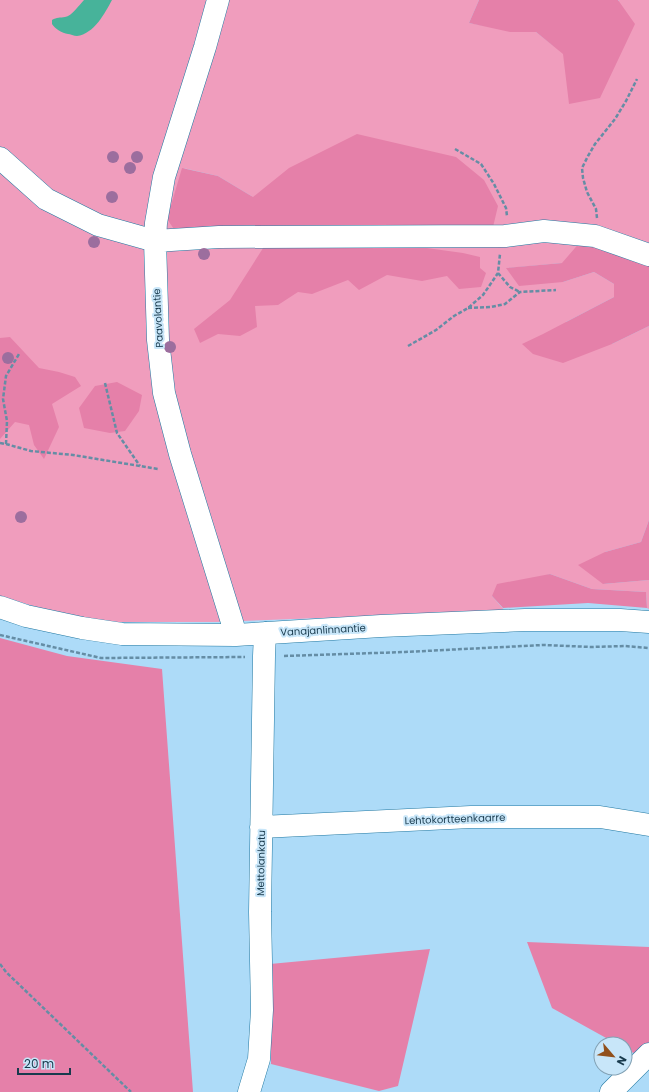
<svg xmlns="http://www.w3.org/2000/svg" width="649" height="1092" font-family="Poppins,sans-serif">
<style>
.green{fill:#f09dbd;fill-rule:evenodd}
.forest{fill:#e580a9}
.water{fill:#47b39a}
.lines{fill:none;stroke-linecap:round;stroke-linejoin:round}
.minor-casing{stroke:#2078a2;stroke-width:23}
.path{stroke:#658da5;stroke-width:2.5;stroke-dasharray:4 2;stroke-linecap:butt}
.minor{stroke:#fff;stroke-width:22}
.tree{fill:#9c6e9e}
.labels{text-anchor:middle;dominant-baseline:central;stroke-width:4;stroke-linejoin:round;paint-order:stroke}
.street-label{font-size:10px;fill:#183a4d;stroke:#c8e6f9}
</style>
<rect width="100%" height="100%" fill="#addbf8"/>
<path class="green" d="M0,0H479L469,23L520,32H536L555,47L619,1L618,0H649V262L562,263L507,268L563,282L594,272L614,284V297L566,322L612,344L649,326V520L641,542L605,552L603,584L649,580V609L647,608L646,592L592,589L550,574L492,596L505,611L217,622H118L63,615L0,596ZM183,168L218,176L253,197Z"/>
<path class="forest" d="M479,0H618L635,24L600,98L569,104L563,54L536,32H510L469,23Z
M357,134L456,157L484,180L498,206L493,227L176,232L167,219L182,168L218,176L253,197L289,168Z
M581,241L649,262V326L612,344L563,363L533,354L522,344L543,334L614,297V284L594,272L563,282L519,286L506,268L562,263Z
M265,245H405L463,253L480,257V268L486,273L481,287L459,289L447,276L422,281L387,275L359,290L348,280L312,294L298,292L278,305L255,306L257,327L240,336L218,334L200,343L194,329L230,300Z
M10,337L39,368L59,372L75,377L81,386L52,404L59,427L44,459L34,445L29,425L15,422L0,439V338Z
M117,382L142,395L139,411L125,431L110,433L84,428L79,408L95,386Z
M649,520V580L603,584L578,565L605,552L641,542Z
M550,574L592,589L646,592L647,608L588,603L503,608L492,596L497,584Z
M0,638L67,656L162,669L193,1092H0Z
M527,942L649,947V1042L637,1055L625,1048V1044H617L552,1008Z
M430,949L398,1086L379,1091L271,1064L270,964Z"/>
<path class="water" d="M84,0H112C105,13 94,34 77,36C74,36 70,34 68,34C62,33 55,29 52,24V20C57,17 60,18 65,17C72,16 79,5 84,0Z"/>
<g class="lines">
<defs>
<path id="minor" d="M218,0L205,47L164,177L156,223L155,241L158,340L164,393L180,454L236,635
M0,158L46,199L98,225L155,241L219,237L505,236L544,231L595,236L649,255
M0,607L26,616L82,628L122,634L236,635L381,626L525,620H620L649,622
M261,827L471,817H600L649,825
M249,1092L259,1059L262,1010L260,912L264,656L265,633
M611,1092L649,1054"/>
</defs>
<use href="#minor" class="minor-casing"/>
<path class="path" d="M455,149L481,164L494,184L506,208L507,216
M597,218L596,209L587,192L583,178L582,168L588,156L595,144L615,119L626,101L637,79
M498,273L510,287L520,292
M468,308L491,307L505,304L520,292L556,290
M408,346L436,330L454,316L468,308L483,295L498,273L500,254
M105,383L117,433L140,466
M0,443L6,444L31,451L73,455L158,469
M6,444L7,421L3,399L6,376L19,354
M0,635L101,658L245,657
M284,656L405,652L543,645L591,647L625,646L649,648
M0,964L6,972L131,1092"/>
<use href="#minor" class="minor"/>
</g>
<g class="tree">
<circle cx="113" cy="157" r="6"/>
<circle cx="137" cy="157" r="6"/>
<circle cx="130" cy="168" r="6"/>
<circle cx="112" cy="197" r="6"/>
<circle cx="94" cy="242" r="6"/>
<circle cx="204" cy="254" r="6"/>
<circle cx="170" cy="347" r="6"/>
<circle cx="8" cy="358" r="6"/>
<circle cx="21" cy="517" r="6"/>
</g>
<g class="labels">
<g class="street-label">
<text transform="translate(158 318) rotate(-93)">Paavolantie</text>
<text transform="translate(323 630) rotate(-3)">Vanajanlinnantie</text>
<text transform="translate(455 819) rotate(-2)">Lehtokortteenkaarre</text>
<text transform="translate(261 863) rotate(-89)">Mettolankatu</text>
</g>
</g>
<g transform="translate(613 1056) rotate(118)"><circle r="19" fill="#c8e6f9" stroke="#82a1b4"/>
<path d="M0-3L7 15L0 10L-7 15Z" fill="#91501c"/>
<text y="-6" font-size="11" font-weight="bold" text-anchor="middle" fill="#183a4d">N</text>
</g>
<path d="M18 1068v6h52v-6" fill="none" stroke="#183a4d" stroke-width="2"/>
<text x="24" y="1068" font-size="12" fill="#183a4d" stroke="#c8e6f9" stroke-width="3" paint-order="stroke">20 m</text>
</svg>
